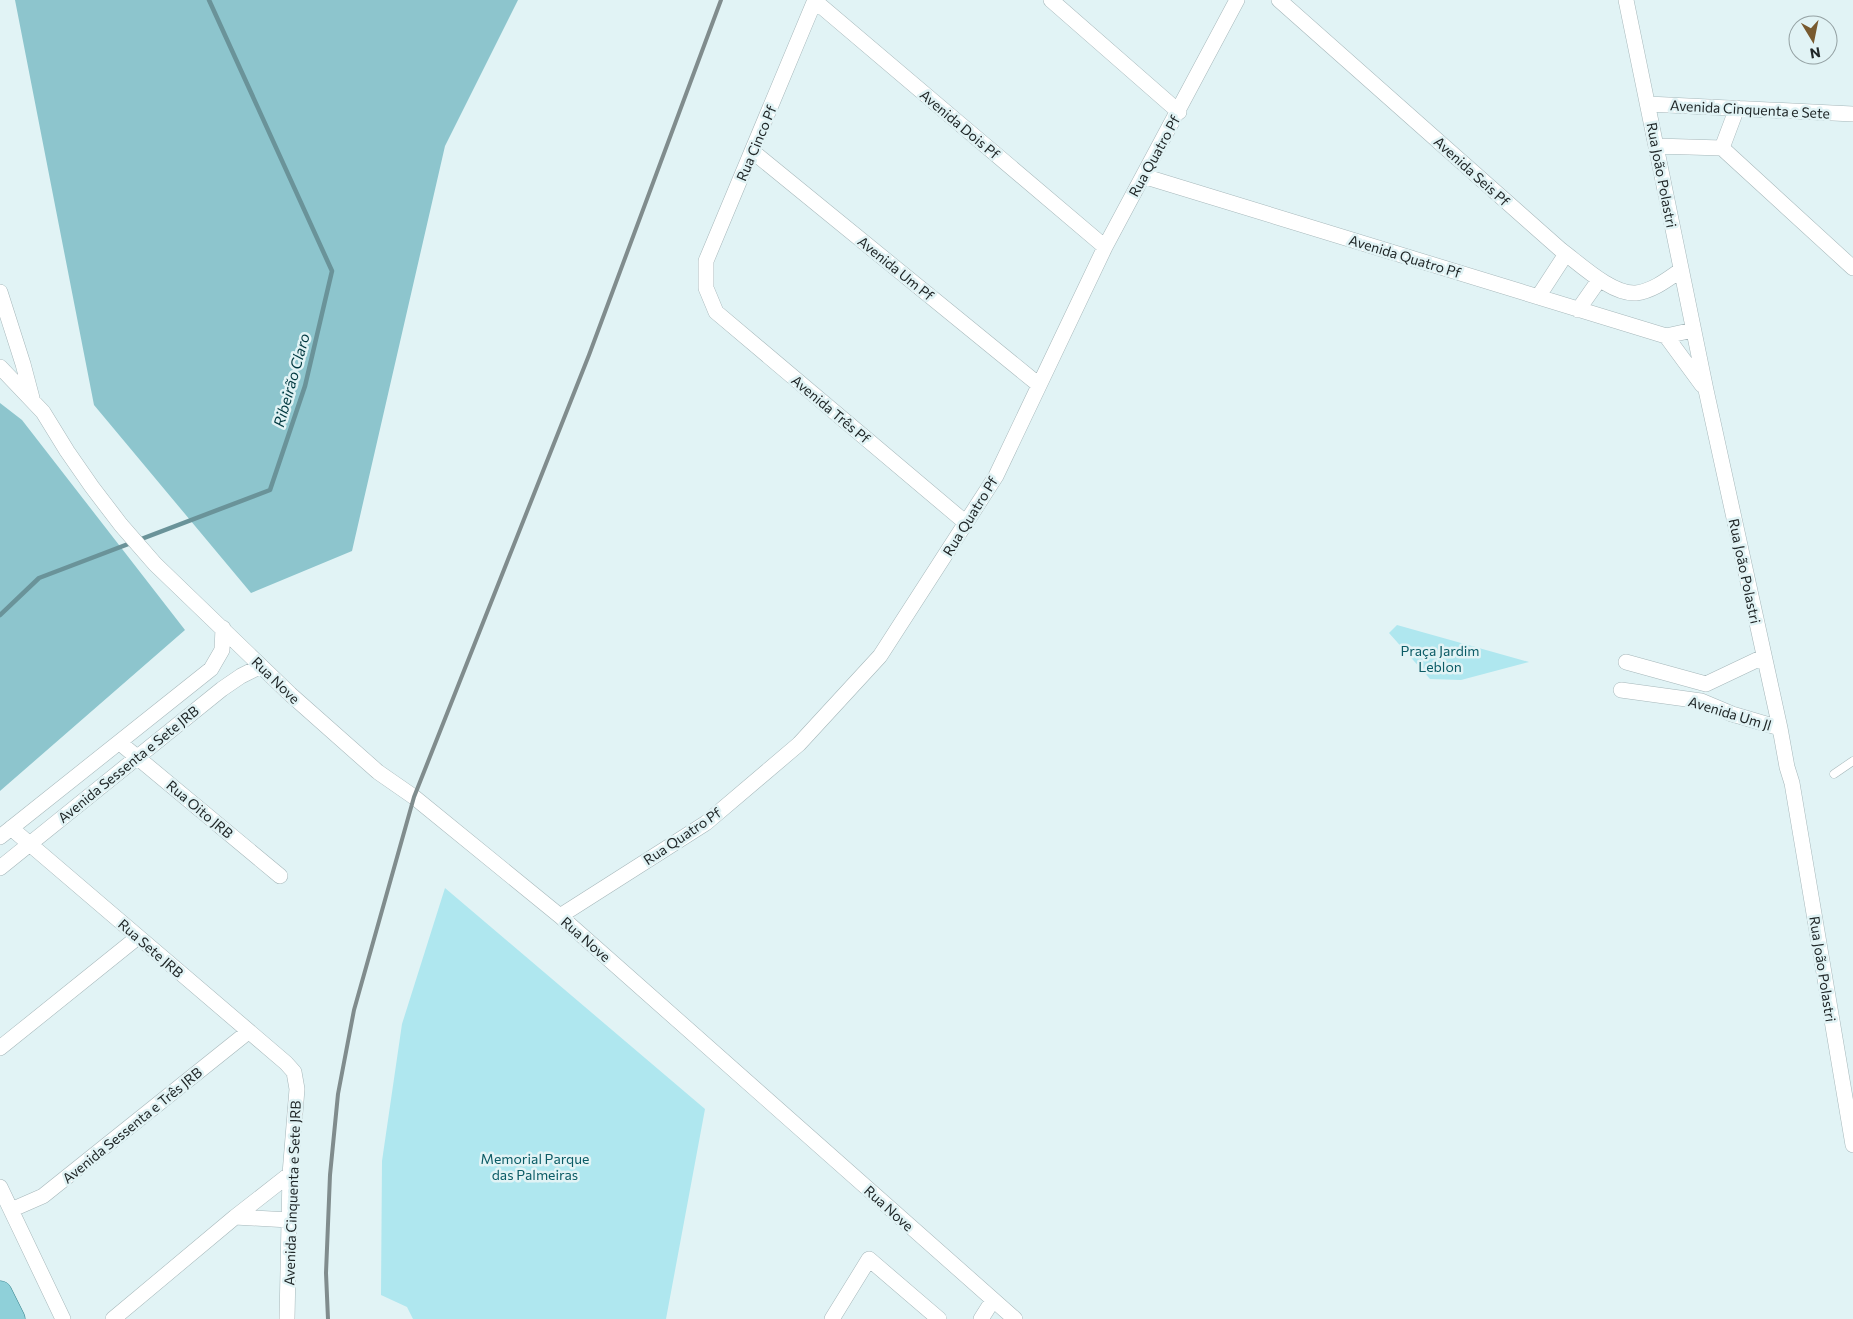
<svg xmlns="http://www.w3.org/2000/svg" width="1853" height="1319" font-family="Commissioner,sans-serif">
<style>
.green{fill:#afe7ef}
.forest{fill:#8dc5cd}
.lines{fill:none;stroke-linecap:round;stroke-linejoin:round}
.stream{stroke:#6a9399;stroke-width:4.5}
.service-casing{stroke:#a6b7ba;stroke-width:9}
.minor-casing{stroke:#a6b7ba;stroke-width:16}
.primary-casing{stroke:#37818b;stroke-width:25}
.service{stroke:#fff;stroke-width:8}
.minor{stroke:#fff;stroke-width:15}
.primary{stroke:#8fd0d9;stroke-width:24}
.rail{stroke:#808c8d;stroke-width:4}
.labels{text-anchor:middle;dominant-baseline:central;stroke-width:5;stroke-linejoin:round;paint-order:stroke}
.street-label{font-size:14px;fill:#202728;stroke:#e1f3f5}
.park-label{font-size:14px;fill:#0b5b65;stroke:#e1f3f5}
.water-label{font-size:15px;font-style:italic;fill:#023940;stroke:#e1f3f5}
</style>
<rect width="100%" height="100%" fill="#e1f3f5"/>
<path class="green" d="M1397,625L1529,662L1461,680L1430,679L1389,633Z
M445,888L705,1109L666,1319H413L407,1307L381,1295L382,1161L402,1024Z"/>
<path class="forest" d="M15,0H518L445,146L352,551L251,593L94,405Z
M0,403L22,420L185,630L0,791Z"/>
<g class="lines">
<path class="stream" d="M0,615L39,578L270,490L305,386L332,271L209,0"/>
<defs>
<path id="service" d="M1834,774L1853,761"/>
<path id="minor" d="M815,0L706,261V288L716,312L966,523
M1051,0L1179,112
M1279,0L1561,250C1580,264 1612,295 1636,293C1653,291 1668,279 1681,270
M1626,0L1706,390L1780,728L1787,767L1792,783L1853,1145
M815,1L1105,247
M1648,104L1853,114
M1656,146L1722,148L1853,268
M1722,148L1737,108
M752,151L1039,385
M1143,176L1666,336L1693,330
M0,292L23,364L32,398
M1538,297L1566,254
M1578,310L1599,280
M1666,336L1702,385
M0,367L43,412L67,451L92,487L121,525L155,564L290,694L378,772L414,797L560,916L1015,1319
M1626,662L1706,684L1763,657
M1621,690L1701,701L1732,714L1780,728
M120,743L280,876
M11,828L286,1063L294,1072L297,1089L290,1174L287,1319
M0,837L211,669L222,650L223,628
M0,868L222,689L241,676L261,666
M560,916L706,823L799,744L880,656L996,476L1105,247L1237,0
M0,1048L138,937
M0,1187L63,1319
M11,1210L43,1196L248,1032
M235,1217L289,1220
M113,1319L235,1217L290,1174
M832,1319L869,1259L939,1319
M981,1319L993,1300"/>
<path id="primary" d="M0,1293L13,1319"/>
</defs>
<use href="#service" class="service-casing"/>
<use href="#minor" class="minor-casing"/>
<use href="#primary" class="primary-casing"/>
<use href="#service" class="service"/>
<use href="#minor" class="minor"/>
<use href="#primary" class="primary"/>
<path class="rail" d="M328,1319L326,1273L330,1175L338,1094L354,1010L414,797L589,355L721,0"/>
</g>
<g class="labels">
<g class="street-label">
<text transform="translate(1750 109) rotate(3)">Avenida Cinquenta e Sete</text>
<text transform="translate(960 124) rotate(40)">Avenida Dois Pf</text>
<text transform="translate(756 143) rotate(-67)">Rua Cinco Pf</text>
<text transform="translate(1154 156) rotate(-61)">Rua Quatro Pf</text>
<text transform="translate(1472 171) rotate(42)">Avenida Seis Pf</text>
<text transform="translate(1662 175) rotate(79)">Rua João Polastri</text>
<text transform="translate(1405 256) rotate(17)">Avenida Quatro Pf</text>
<text transform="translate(896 268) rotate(39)">Avenida Um Pf</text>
<text transform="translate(831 409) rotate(40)">Avenida Três Pf</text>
<text transform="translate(970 516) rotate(-58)">Rua Quatro Pf</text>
<text transform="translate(1745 571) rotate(78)">Rua João Polastri</text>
<text transform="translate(276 680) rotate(44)">Rua Nove</text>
<text transform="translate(1730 713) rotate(17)">Avenida Um Jl</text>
<text transform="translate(128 764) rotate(-39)">Avenida Sessenta e Sete JRB</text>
<text transform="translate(200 809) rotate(40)">Rua Oito JRB</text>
<text transform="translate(682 836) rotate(-34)">Rua Quatro Pf</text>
<text transform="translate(586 939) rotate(41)">Rua Nove</text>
<text transform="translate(151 948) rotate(41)">Rua Sete JRB</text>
<text transform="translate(1823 969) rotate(81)">Rua João Polastri</text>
<text transform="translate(132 1125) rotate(-39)">Avenida Sessenta e Três JRB</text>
<text transform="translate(292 1193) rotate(-88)">Avenida Cinquenta e Sete JRB</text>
<text transform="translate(889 1208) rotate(42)">Rua Nove</text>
</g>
<g class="park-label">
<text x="1440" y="650">Praça Jardim<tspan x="1440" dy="16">Leblon</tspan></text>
<text x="535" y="1158">Memorial Parque<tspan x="535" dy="16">das Palmeiras</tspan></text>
</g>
<g class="water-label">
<text transform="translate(291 380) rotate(-74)">Ribeirão Claro</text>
</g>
</g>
<g transform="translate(1813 40) rotate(170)"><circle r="24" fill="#e1f3f5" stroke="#94a1a3"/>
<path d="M0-4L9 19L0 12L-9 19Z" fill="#785a2f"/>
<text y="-8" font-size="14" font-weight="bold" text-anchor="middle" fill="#202728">N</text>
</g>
</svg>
